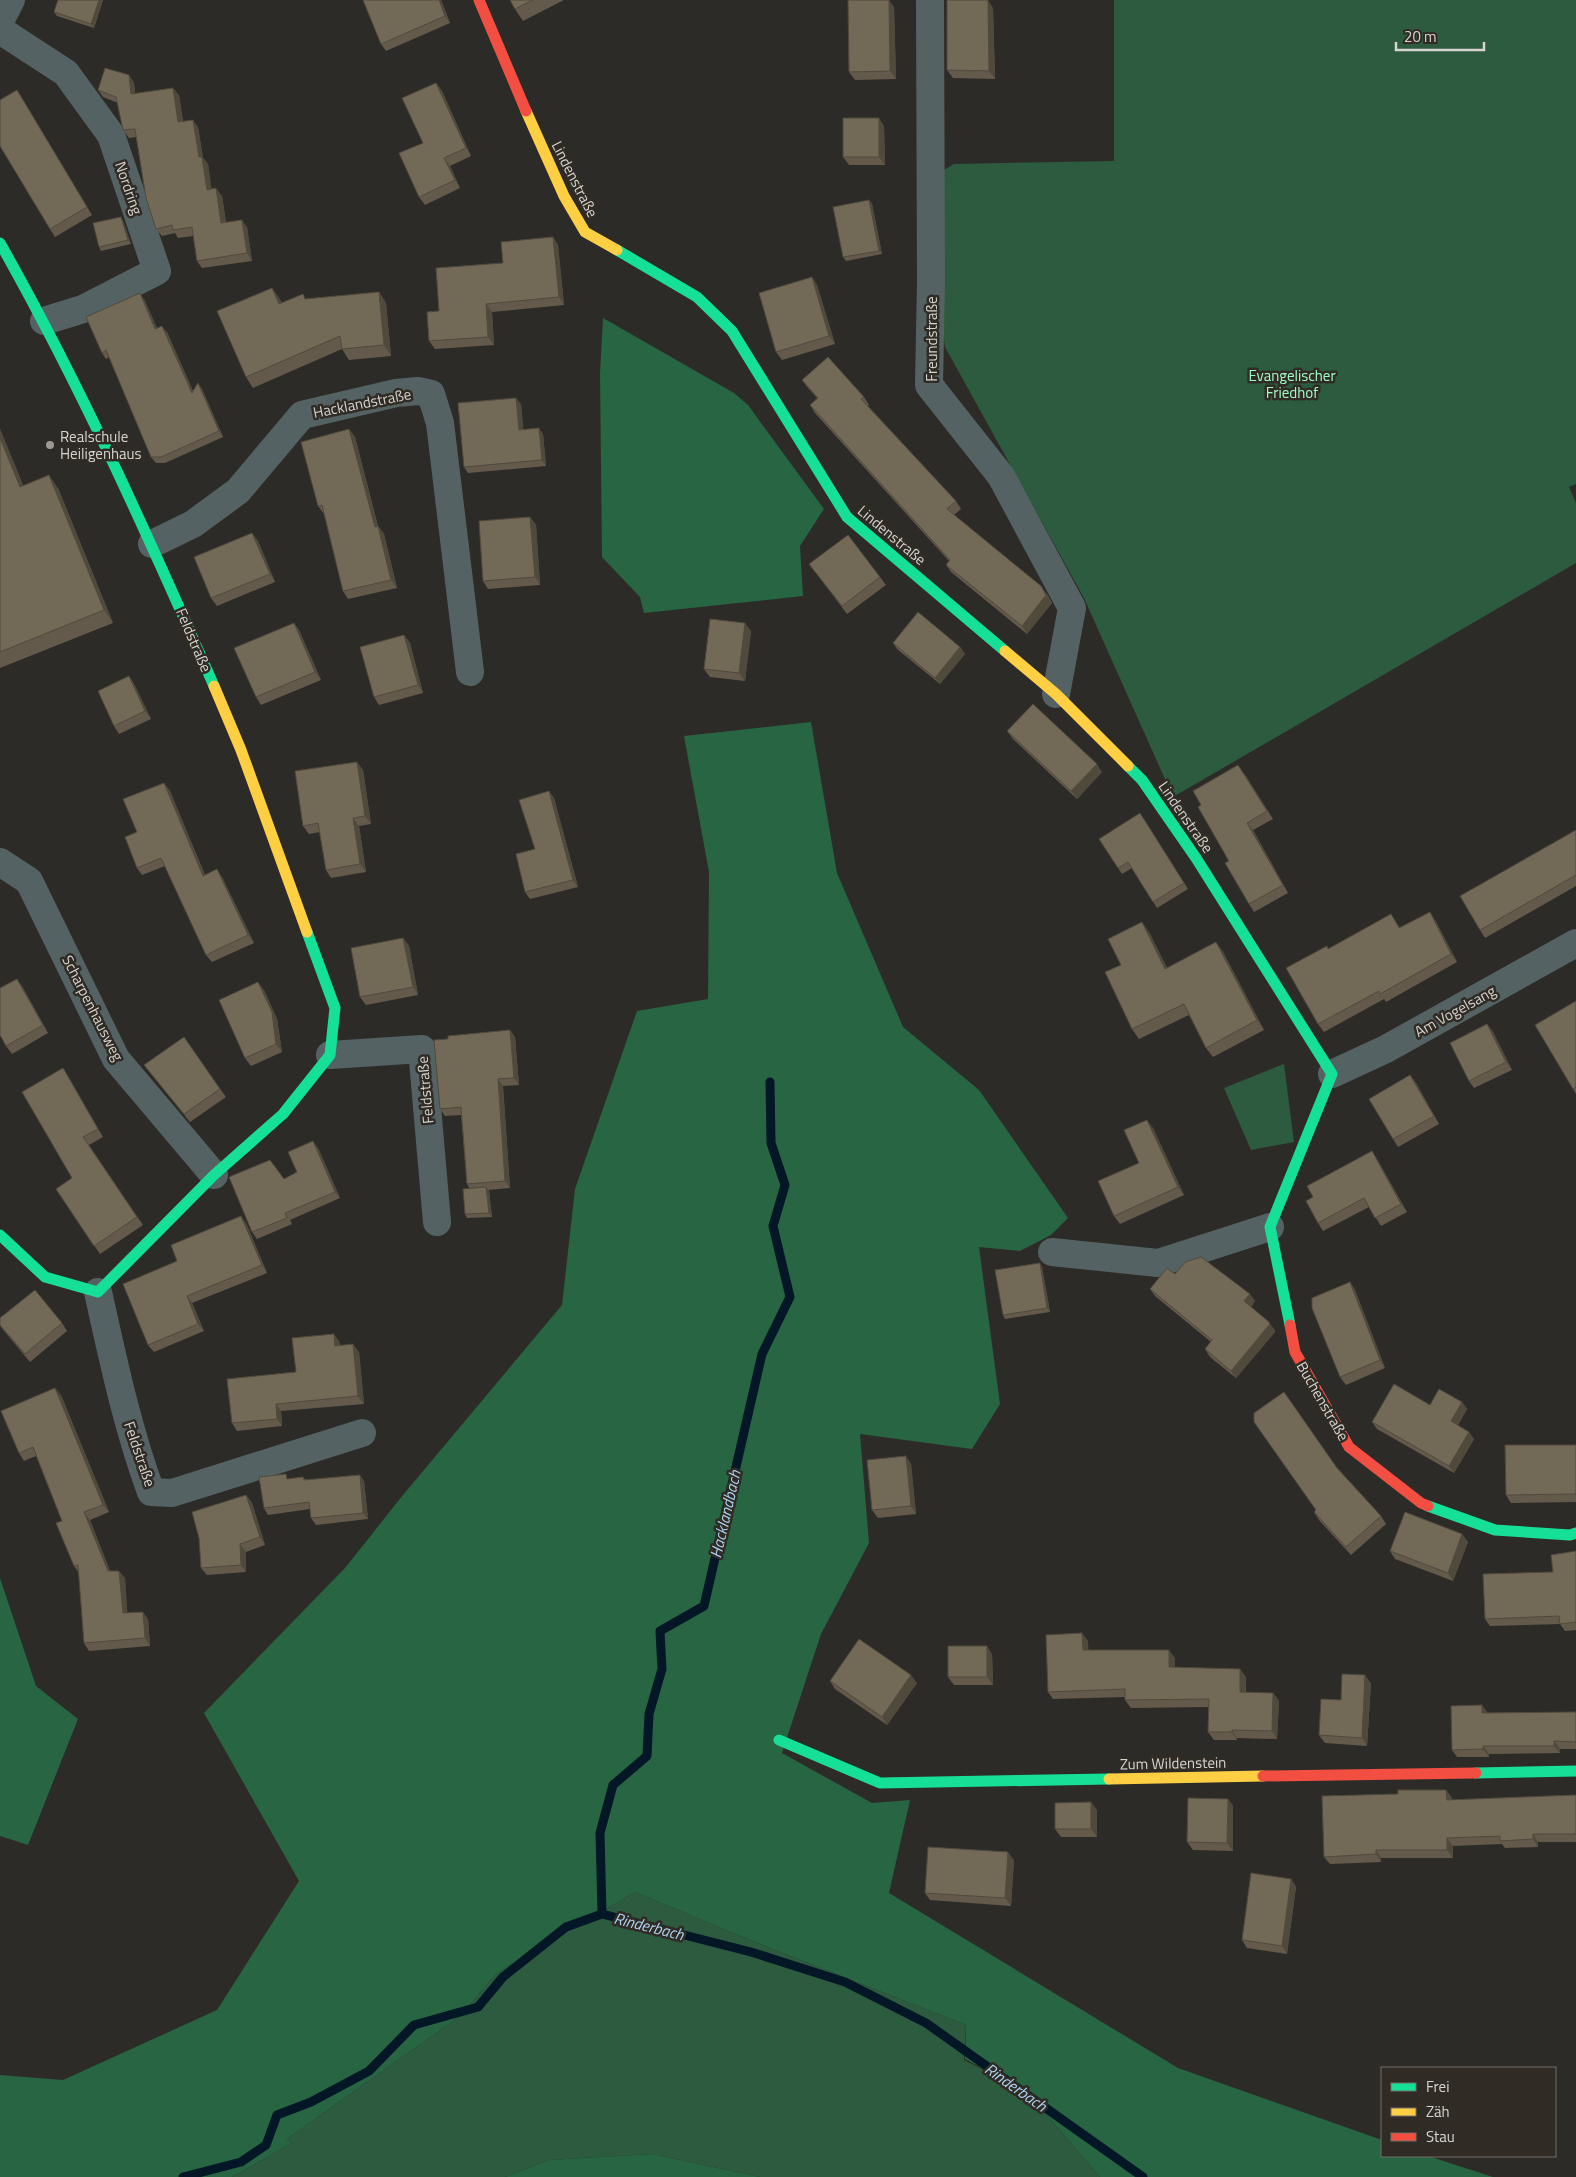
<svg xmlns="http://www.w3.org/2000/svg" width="1576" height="2177" font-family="'Titillium Web',sans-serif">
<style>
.green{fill:#2c5b3f}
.forest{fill:#276543}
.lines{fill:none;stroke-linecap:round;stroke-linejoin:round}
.stream{stroke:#041727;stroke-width:9}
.street{stroke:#556264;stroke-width:28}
.fast{stroke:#16e098;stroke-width:11}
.slow{stroke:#ffcf43;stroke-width:11}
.jam{stroke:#f24e42;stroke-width:11}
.wall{fill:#635a4b}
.shaded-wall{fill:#504a3d}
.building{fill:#736957;stroke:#504a3d}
.poi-dot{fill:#9c9995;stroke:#302c25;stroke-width:2}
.labels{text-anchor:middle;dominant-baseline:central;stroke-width:5;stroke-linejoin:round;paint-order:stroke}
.street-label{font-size:15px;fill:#d7d4d0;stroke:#302c25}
.park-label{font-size:15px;fill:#9ffcc3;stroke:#302c25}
.poi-label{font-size:15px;fill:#d7d4d0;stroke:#302c25;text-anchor:start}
.water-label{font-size:16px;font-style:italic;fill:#aed4f4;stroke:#302c25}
</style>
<rect width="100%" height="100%" fill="#2d2b28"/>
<path class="green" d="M1114,0H1576V484L1569,487L1576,503V563L1173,797L1084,598L945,347L940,309L934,176L954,164L1114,161Z
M1284,1064L1294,1142L1251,1150L1224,1088Z
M635,1892L740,1936L966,2025L964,2060L1026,2091L1100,2177H760L652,2154L549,2160L505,2177H232L292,2143L287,2139L460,2016L497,1973Z"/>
<path class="forest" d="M603,318L734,393L748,405L824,509L800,546L803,596L644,613L640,597L602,557L600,373Z
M811,722L837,873L903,1027L979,1090L1068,1218L1051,1235L1020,1251L979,1247L1000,1404L972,1449L860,1434L869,1543L821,1634L782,1753L872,1803L910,1800L889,1893L1178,2068L1382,2140V2156H1428L1493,2177H1100L1026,2091L965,2059L966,2025L740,1936L635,1892L497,1973L460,2016L287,2139L292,2143L232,2177H0V2075L63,2080L217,2010L299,1881L204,1713L345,1568L403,1495L562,1305L575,1189L637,1011L708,999L709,872L684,736Z
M0,1578L36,1686L78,1719L28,1845L0,1836Z
M652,2154L760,2177H505L549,2160Z"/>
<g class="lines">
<path class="stream" d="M602,1914L600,1833L613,1785L647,1756L649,1714L662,1669L660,1631L704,1606L762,1354L790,1297L773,1226L785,1185L771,1143L770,1082
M183,2177L241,2162L266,2145L277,2115L311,2102L369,2071L414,2025L478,2007L503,1977L566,1927L602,1914L751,1952L845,1982L926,2023L1143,2177"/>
<path class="street" d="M930,0L931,281L929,385L1001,476L1072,608L1056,694
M0,21L11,0
M0,30L66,73L111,135L157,271L83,309L44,321
M152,544L193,524L238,491L302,415L396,393L418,391L431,394L440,423L470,672
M0,862L29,881L116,1059L214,1175
M330,1055L422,1049L437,1222
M1332,1074L1386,1049L1576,943
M1052,1252L1158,1263L1270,1227
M98,1292C113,1359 127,1427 151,1492L172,1493L362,1433"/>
<path class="fast" d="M0,243C81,386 148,536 214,686
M617,250L697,297L732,331L847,517L1005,651
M1128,766L1142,780L1196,858L1332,1074L1270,1227L1290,1325
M0,1235L45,1277L98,1292L214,1175L283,1114L330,1055L335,1008L307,932
M1428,1506L1495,1530L1570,1535L1576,1533
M779,1740L880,1783L1109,1779
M1476,1773L1576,1771"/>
<path class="slow" d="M526,111L564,196L585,232L617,250
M1005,651L1056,694L1128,766
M214,686L241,750L307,932
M1109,1779L1263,1776"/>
<path class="jam" d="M479,0L526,111
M1290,1325L1295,1352L1349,1447L1421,1503L1428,1506
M1263,1776L1476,1773"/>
</g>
<path class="wall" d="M103,0L94,28L57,16L54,12Z
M363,0H441L450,23L386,51L381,44Z
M510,0H564L523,21L515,9Z
M894,7L896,79L855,80L849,72Z
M993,8L995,79L953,78L947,70Z
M129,75L134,83L135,94L179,95L183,121L198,127L203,158L208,164L211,189L222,196L226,222L247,227L252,261L202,268L197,261L193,236L178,238L175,233L162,236L156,229L136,137L129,138L123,130L118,103L103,97L98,90Z
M436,83L442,91L471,156L450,166L460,188L425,205L419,197L423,143Z
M17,90L22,98L92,215L55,237L50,229Z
M884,126L885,165H849L843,157Z
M869,200L872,204L882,254L846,261L843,257Z
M121,217L123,221L131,244L101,251L99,247Z
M553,237L558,245L564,305L492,312L494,345L435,349L429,341L439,311L503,263Z
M812,277L817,285L835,344L782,360L776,352Z
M272,288L279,298L282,303L306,299L379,292L386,303L391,356L349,360L342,349L253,388L246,377Z
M144,299L157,328L167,332L193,391L198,383L202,389L223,437L165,463H156L151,457L109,357L106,359L102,353Z
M802,380L864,397L869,405L868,406L956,501L961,509L954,515L1047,594L1052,603L1027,634L951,572L946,565L949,561L815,413L810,405L817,398L808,388Z
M521,404L523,430L543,434L546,466L468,473L464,467Z
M0,429L23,485L58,488L113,623L0,668Z
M349,429L355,437L378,526L384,534L397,588L348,599L343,591L324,514L318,506Z
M530,517L536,525L540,585L488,589L483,581Z
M252,533L258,541L275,582L217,606L211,598Z
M809,564L880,577L886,585L847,614Z
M294,623L299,630L321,680L261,705L256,697Z
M751,631L745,681L710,677L704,669Z
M404,635L410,643L423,693L379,705L374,697Z
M893,643L960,647L965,654L940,684L897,649Z
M129,676L134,684L151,719L119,734L114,726Z
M1007,731L1102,772L1077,799L1013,739Z
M363,770L371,824L359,826L366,872L331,878L326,870L320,832L309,834L303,826Z
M1244,773L1273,819L1253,830L1288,893L1254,912L1249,904L1201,805Z
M164,783L170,791L205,875L222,877L254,943L212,962L206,955L165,866L142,875L137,868V832Z
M549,791L554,798L578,887L530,899L525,892L535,849Z
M1144,819L1188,889L1157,908L1132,868L1122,874L1118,868Z
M1576,830V886L1485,938L1480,930Z
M1391,914L1400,928L1435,920L1457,962L1386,1002L1384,999L1324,1032L1318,1024L1329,949Z
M1149,932L1167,968L1216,942L1223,952L1264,1030L1213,1057L1206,1048L1189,1015L1139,1039L1132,1029L1121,965Z
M403,938L409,946L418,995L366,1005L360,997Z
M22,986L48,1033L12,1054L6,1046Z
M264,990L277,1019L282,1052L251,1066L245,1058Z
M1576,1002V1094L1573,1089Z
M1487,1024L1493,1032L1512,1070L1474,1088L1469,1081Z
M510,1030L515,1037L519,1085L503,1086L510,1188L488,1190L489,1191L492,1217L467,1218L465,1214L470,1189L467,1184L461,1115L445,1116L440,1109L448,1039Z
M184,1037L226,1097L190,1122L144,1065Z
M63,1068L68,1076L103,1137L89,1145L143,1225L100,1254L56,1189L72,1178Z
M1410,1075L1416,1083L1439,1124L1398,1147L1393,1139Z
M1153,1128L1184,1195L1120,1224L1114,1216L1139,1163Z
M318,1148L340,1198L290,1220L292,1224L257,1239L252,1232L284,1179L297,1172Z
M1372,1151L1377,1159L1407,1212L1381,1226L1369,1207L1323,1231L1318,1223L1313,1197Z
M246,1223L267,1273L192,1303L204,1331L154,1352L148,1345L177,1261Z
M1042,1267L1050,1312L1005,1319L1003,1315Z
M1175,1274L1255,1301L1251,1307L1274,1329L1275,1332L1236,1378L1210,1357L1205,1349L1211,1342L1155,1296L1150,1289Z
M1350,1282L1355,1290L1385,1368L1346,1385L1340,1377Z
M0,1318L62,1323L67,1331L30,1362L0,1326Z
M339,1341L340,1345L359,1352L364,1404L281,1411L282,1426L237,1431L232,1423L296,1372Z
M61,1395L109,1512L90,1520L110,1571L125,1578L127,1613L148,1619L150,1646L89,1651L84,1643L79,1573L74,1566L62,1521L36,1456L24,1461L19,1453Z
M1462,1402L1467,1409L1458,1425L1474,1439L1454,1473L1377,1429L1372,1422L1430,1405Z
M1576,1445V1502L1511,1503L1506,1495Z
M911,1464L916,1514L878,1518L872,1510Z
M1337,1468L1381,1516L1386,1524L1351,1555L1319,1520L1314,1512L1316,1510Z
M303,1477L306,1480L364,1481L368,1519L316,1525L311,1518L310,1509L268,1515L264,1508L290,1479Z
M246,1495L252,1503L265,1545L246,1552V1572L207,1575L201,1568Z
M1462,1534L1468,1542L1453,1581L1395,1559L1390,1551Z
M1576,1551V1630L1565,1631L1560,1624L1490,1626L1485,1619L1553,1572Z
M1088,1641V1650L1175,1658V1667L1246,1677V1693H1273L1279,1701L1277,1739L1237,1738V1740H1214L1208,1732L1209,1707L1131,1708L1125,1700V1697L1053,1699L1048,1692Z
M992,1654L993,1685H954L948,1677Z
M830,1681L917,1683L887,1725L835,1689Z
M1371,1683L1367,1746L1325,1743L1319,1735L1341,1700Z
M1576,1712V1749H1560V1753L1489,1754V1757H1457L1452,1750L1488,1713Z
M1446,1790L1452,1798V1800L1576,1795V1842H1538V1847L1505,1848L1502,1844L1453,1846V1858H1381V1862L1330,1864L1324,1857L1398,1794Z
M1228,1799L1233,1806V1851L1193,1850L1187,1842Z
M1097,1810V1837H1061L1055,1829Z
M1014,1860L1011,1906L930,1900L925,1893Z
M1291,1879L1296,1887L1287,1954L1247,1948L1242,1940Z"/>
<path class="shaded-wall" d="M99,0H103L94,28L91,24Z
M439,0H441L450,23L445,16Z
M889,0L894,7L896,79L890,71Z
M988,0L993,8L995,79L989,71Z
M129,75L134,83L136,102L131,94Z
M436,83L442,91L471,156L466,148Z
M173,88L179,95L184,130L178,122Z
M17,90L22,98L92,215L87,207Z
M879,118L884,126L885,165L879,157Z
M193,120L198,127L203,158L208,164L213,197L207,190L199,157Z
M444,158L450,166L460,188L455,180Z
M216,188L222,196L227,231L221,223Z
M869,200L872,204L882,254L879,251Z
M121,217L123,221L131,244L128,240Z
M242,220L247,227L252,261L247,253Z
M553,237L558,245L564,305L559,297Z
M812,277L817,285L835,344L829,336Z
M272,288L279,298L287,315L279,304Z
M379,292L386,303L391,356L384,345Z
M140,293L144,299L160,335L155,329Z
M486,304L492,312L494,345L488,337Z
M162,326L167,332L196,399L192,393Z
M198,383L202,389L223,437L219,431Z
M516,398L521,404L524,436L519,430Z
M539,428L543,434L546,466L542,460Z
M0,429L29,500L20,487L0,438Z
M349,429L355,437L380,535L375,527Z
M49,475L58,488L113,623L104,610Z
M530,517L536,525L540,585L535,577Z
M378,526L384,534L397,588L391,580Z
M252,533L258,541L275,582L270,574Z
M1041,586L1052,603L1027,634L1022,626Z
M294,623L299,630L321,680L315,672Z
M745,623L751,631L745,681L739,673Z
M404,635L410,643L423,693L418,685Z
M960,647L965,654L940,684L935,678Z
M129,676L134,684L151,719L145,711Z
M357,762L363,770L371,824L365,816Z
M1097,764L1102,772L1077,799L1071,791Z
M164,783L170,791L208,884L203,876Z
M549,791L554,798L578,887L573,880Z
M353,818L359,826L366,872L360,864Z
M1247,823L1253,830L1288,893L1283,885Z
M217,869L222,877L254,943L248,935Z
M1430,912L1435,920L1457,962L1451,954Z
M1142,922L1149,932L1172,979L1165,969Z
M403,938L409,946L418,995L413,987Z
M1216,942L1223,952L1264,1030L1257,1020Z
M17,979L22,986L48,1033L43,1025Z
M258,982L264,990L277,1019L282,1052L276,1044Z
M1487,1024L1493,1032L1512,1070L1506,1062Z
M510,1030L515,1037L519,1085L514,1078Z
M63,1068L68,1076L103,1137L98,1129Z
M1410,1075L1416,1083L1439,1124L1434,1116Z
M498,1079L503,1086L510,1188L505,1181Z
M1147,1120L1153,1128L1184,1195L1178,1187Z
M313,1141L318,1148L340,1198L335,1192Z
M1372,1151L1377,1159L1407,1212L1401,1204Z
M486,1187L489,1191L492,1217L489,1213Z
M241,1216L246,1223L267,1273L262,1265Z
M1040,1263L1042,1267L1050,1312L1047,1308Z
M1350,1282L1355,1290L1385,1368L1380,1360Z
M1250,1294L1255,1301L1249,1308L1244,1301Z
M187,1296L192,1303L204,1331L198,1324Z
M1269,1322L1274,1329L1275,1332L1236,1378L1231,1371Z
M334,1334L339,1341L341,1354L335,1346Z
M353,1344L359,1352L364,1404L358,1396Z
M55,1388L61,1395L109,1512L103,1505Z
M1462,1402L1467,1409L1456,1429L1451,1421Z
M276,1404L281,1411L282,1426L277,1419Z
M1469,1432L1474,1439L1454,1473L1449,1466Z
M906,1456L911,1464L916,1514L911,1506Z
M360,1475L364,1481L368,1519L363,1513Z
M246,1495L252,1503L265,1545L260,1537Z
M84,1512L90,1520L113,1579L108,1571Z
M1462,1534L1468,1542L1453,1581L1448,1573Z
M240,1544L246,1552V1572L241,1565Z
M119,1571L125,1578L128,1621L123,1613Z
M143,1612L148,1619L150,1646L145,1638Z
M1082,1633L1088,1641L1089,1658L1083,1650Z
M987,1646L992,1654L993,1685L987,1677Z
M1169,1650L1175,1658V1675L1169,1667Z
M1240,1669L1246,1677L1245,1700L1240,1692Z
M911,1675L917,1683L887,1725L882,1717Z
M1365,1675L1371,1683L1367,1746L1362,1738Z
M1273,1693L1279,1701L1277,1739L1272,1731Z
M1482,1705L1488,1713H1482Z
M1232,1730L1237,1738V1740L1232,1732Z
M1554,1741L1560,1749V1753L1554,1746Z
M1483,1746L1489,1754V1757L1483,1749Z
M1446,1790L1452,1798V1808L1447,1800Z
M1228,1799L1233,1806V1851L1227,1843Z
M1091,1802L1097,1810V1837L1091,1829Z
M1533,1834L1538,1842V1847L1533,1839Z
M1447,1838L1453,1846V1858L1447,1850Z
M1376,1850L1381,1858V1862L1376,1854Z
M1008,1852L1014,1860L1011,1906L1005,1898Z
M1291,1879L1296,1887L1287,1954L1282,1946Z"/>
<path class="building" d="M58,0H99L91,24L54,12Z
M363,0H439L445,16L381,44Z
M510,0H533L515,9Z
M848,0H889L890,71L849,72Z
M947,0H988L989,71L947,70Z
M105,68L129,75L131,94L173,88L178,122L193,120L199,157H202L207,190L216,188L221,223L242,220L247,253L197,261L192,227L173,230L172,225L156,229L146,198L135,129L123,130L116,97L98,90Z
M436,83L466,148L444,158L455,180L419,197L399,153L423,143L402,98Z
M17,90L87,207L50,229L0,146V100Z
M843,118H879V157H843Z
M869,200L879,251L843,257L833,207Z
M121,217L128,240L99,247L93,223Z
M553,237L559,297L486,304L488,337L429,341L427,312L439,311L436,268L503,263L501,242Z
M812,277L829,336L776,352L759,293Z
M272,288L279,304L303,294L305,299L379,292L384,345L342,349L340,336L246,377L217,311Z
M140,293L155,329L162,326L192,393L198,383L219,431L161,457H151L106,350L102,353L86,317Z
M828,357L864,397L861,399L956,501L947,509L1041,586L1046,595L1022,626L946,565L950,560L810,405L818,398L802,380Z
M516,398L519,430L539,428L542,460L464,467L458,403Z
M349,429L375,527L378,526L391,580L343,591L322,505L318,506L301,442Z
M0,438L20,487L49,475L104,610L0,652Z
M530,517L535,577L483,581L479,521Z
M252,533L270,574L211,598L194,557Z
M848,535L880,577L842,606L809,564Z
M918,612L960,647L935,678L893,643Z
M710,619L745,623L739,673L704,669Z
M294,623L315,672L256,697L234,648Z
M404,635L418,685L374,697L360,647Z
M129,676L145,711L114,726L98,691Z
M1033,704L1097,764L1071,791L1007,731Z
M357,762L365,816L353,818L360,864L326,870L318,823L303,826L295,771Z
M1238,765L1267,811L1247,823L1283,885L1249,904L1225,863L1229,861L1198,807L1201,805L1193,791Z
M164,783L203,876L217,869L248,935L206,955L161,858L137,868L125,837L137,832L123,799Z
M549,791L573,880L525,892L516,854L535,849L519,800Z
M1140,813L1184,883L1153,902L1128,862L1118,868L1099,839Z
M1576,830V875L1480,930L1460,896Z
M1430,912L1451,954L1380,994L1379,991L1318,1024L1286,968L1327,946L1328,949L1391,914L1399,928Z
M1142,922L1165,969L1216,942L1257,1020L1206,1048L1184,1004L1132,1029L1105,972L1121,965L1108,939Z
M403,938L413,987L360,997L351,948Z
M17,979L43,1025L6,1046L0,1035V988Z
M258,982L272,1012L276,1044L245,1058L219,1000Z
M1576,1001V1087L1573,1089L1535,1025Z
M1487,1024L1506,1062L1469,1081L1450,1043Z
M510,1030L514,1078L498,1079L505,1181L467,1184L461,1107L440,1109L434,1040L448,1039V1036Z
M184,1037L220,1089L184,1114L144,1065Z
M63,1068L98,1129L83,1137L137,1217L94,1246L56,1189L72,1178L22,1092Z
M1410,1075L1434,1116L1393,1139L1369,1099Z
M1147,1120L1178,1187L1114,1216L1098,1181L1139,1163L1124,1130Z
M313,1141L335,1192L285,1213L287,1218L252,1232L229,1177L270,1160L284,1179L297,1172L288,1152Z
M1372,1151L1401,1204L1375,1218L1364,1198L1318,1223L1306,1201L1313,1197L1307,1186Z
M486,1187L489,1213L465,1214L463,1189Z
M241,1216L262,1265L187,1296L198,1324L148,1345L123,1284L177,1261L171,1245Z
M1201,1257L1250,1294L1244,1301L1269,1322L1270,1324L1231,1371L1205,1349L1212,1340L1150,1289L1167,1268L1175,1274L1185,1262Z
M1040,1263L1047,1308L1003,1315L995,1270Z
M1350,1282L1380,1360L1340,1377L1312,1308V1298Z
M35,1290L62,1323L25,1354L0,1325V1318Z
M334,1334L335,1346L353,1344L358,1396L276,1404L277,1419L232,1423L227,1379L296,1372L292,1338Z
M1394,1384L1430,1405L1439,1389L1462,1402L1451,1421L1469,1432L1449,1466L1372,1422Z
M55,1388L103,1505L84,1512L108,1571H119L123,1613L143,1612L145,1638L84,1643L78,1565L74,1566L56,1523L62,1521L33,1447L19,1453L1,1411Z
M1284,1392L1337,1468L1381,1516L1346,1547L1314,1512L1316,1510L1254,1422V1413Z
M1505,1445H1576V1494L1506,1495Z
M906,1456L911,1506L872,1510L867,1460Z
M286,1474L287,1479L303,1477L304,1480L360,1475L363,1513L311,1518L309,1502L264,1508L259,1477Z
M246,1495L260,1537L240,1544L241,1565L201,1568L199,1538L192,1512Z
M1405,1512L1462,1534L1448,1573L1390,1551Z
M1576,1551V1622L1560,1624L1559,1616L1485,1619L1483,1574L1553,1572L1551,1555Z
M1082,1633L1083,1650H1169V1667L1240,1669V1692L1273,1693L1272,1731L1232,1730V1732H1208L1209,1699L1125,1700V1689L1048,1692L1046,1635Z
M859,1639L911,1675L882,1717L830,1681Z
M948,1646H987V1677H948Z
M1342,1674L1365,1675L1362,1738L1319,1735L1321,1699L1341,1700Z
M1482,1705V1713L1576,1712V1742L1554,1741V1746H1483V1749L1452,1750L1451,1706Z
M1398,1790H1446L1447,1800L1576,1795V1834H1533V1839L1500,1841V1836L1447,1838V1850H1376V1854L1324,1857L1322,1796L1398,1794Z
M1188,1798L1228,1799L1227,1843L1187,1842Z
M1091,1802V1829H1055V1803Z
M928,1847L1008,1852L1005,1898L925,1893Z
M1251,1873L1291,1879L1282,1946L1242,1940Z"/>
<circle class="poi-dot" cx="50" cy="445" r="5"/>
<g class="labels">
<g class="street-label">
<text transform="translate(575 179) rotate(63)">Lindenstraße</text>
<text transform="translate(129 188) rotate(71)">Nordring</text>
<text transform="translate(931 339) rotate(-90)">Freundstraße</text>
<text transform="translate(362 403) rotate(-11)">Hacklandstraße</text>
<text transform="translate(892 535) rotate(40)">Lindenstraße</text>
<text transform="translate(194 640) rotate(67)">Feldstraße</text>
<text transform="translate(1186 817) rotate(55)">Lindenstraße</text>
<text transform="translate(93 1008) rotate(63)">Scharpenhausweg</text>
<text transform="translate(1455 1011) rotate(-29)">Am Vogelsang</text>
<text transform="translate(425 1090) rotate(-95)">Feldstraße</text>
<text transform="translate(1323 1401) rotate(60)">Buchenstraße</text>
<text transform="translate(140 1454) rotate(71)">Feldstraße</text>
<text transform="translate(1173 1763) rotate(-1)">Zum Wildenstein</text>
</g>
<g class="park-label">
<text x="1292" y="375">Evangelischer<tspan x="1292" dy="17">Friedhof</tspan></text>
</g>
<g class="poi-label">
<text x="60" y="436">Realschule<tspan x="60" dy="17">Heiligenhaus</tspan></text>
</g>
<g class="water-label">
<text transform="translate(725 1514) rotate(-77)">Hacklandbach</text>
<text transform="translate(649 1926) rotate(14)">Rinderbach</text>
<text transform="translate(1016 2087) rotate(35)">Rinderbach</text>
</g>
</g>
<rect x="1381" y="2067" width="175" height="90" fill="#302c25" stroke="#736f69"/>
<rect x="1391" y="2083" width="25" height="8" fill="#16e098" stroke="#736f69"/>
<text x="1426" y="2092" font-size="15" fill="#d7d4d0">Frei</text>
<rect x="1391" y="2108" width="25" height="8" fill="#ffcf43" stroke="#736f69"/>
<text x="1426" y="2117" font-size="15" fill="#d7d4d0">Zäh</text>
<rect x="1391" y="2133" width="25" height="8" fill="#f24e42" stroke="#736f69"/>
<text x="1426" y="2142" font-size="15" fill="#d7d4d0">Stau</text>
<path d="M1396 42v8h88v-8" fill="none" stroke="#d7d4d0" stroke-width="2.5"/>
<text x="1404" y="42" font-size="15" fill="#d7d4d0" stroke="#302c25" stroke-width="4" paint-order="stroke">20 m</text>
</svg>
